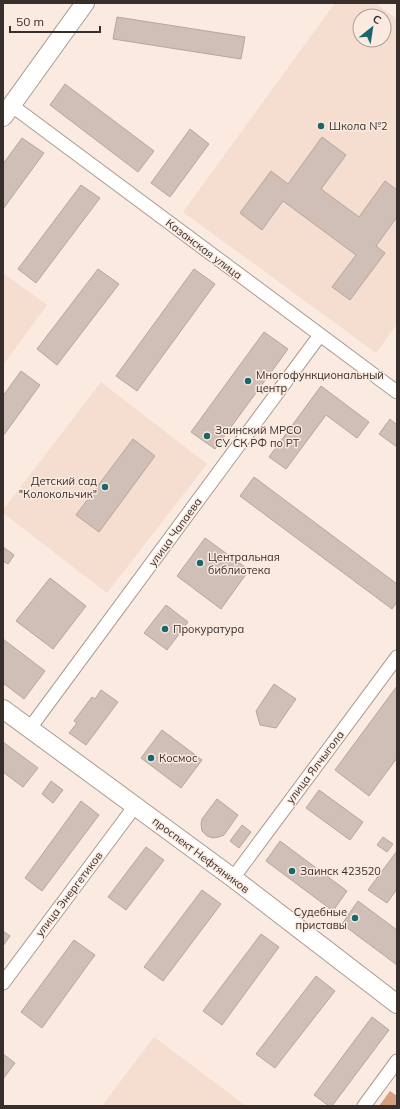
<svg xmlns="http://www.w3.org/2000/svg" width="400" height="1109" font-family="Mulish,sans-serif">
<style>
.built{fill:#f5ddd0;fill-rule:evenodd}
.forest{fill:#d7a080}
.building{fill:#d0bfb6;stroke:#b6a59c}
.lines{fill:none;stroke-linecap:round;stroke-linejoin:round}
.street-casing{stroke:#aa9a91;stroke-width:15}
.secondary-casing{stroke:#aa9a91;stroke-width:20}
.street{stroke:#fff;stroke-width:13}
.secondary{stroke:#fff;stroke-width:18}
.poi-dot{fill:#19676b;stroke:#fbeae0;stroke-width:1.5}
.labels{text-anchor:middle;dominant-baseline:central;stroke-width:3;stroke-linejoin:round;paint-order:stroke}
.poi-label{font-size:11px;fill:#362f2c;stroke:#fbeae0;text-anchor:start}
.street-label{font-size:11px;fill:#362f2c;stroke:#fbeae0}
</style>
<rect width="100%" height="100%" fill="#fbeae0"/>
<path class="built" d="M335,3H375L397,19V324L376,353L183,212ZM360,16H384V40H360Z
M3,273L47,305L3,365Z
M101,382L207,464L107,593L3,513V510Z
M154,1037L246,1106H102Z"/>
<path class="forest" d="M390,1091L397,1096V1106H379Z"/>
<path class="building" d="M117,17L245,37L241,59L113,39Z
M65,84L154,151L138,172L50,105Z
M190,129L209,144L170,197L151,183Z
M322,137L346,155L321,189L359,217L385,181L397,190V217L376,246L385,253L350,300L332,287L356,255L283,201L262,230L240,213L271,171L288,184Z
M22,138L44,153L3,209V164Z
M81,185L100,198L36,283L18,269Z
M98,269L119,284L57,365L37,349Z
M194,269L215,284L137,391L116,376Z
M264,332L288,349L215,449L191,432Z
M21,371L40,385L3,436V396Z
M321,386L369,422L357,438L326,415L286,469L269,457Z
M390,419L397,425V447L379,434Z
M133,439L155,456L99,532L76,515Z
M254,477L397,584V602L392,609L240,496Z
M205,538L249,570L221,609L177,576Z
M3,547L14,555L8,564L3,561Z
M50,578L86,606L53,649L16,621Z
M166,605L188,622L167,650L144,633Z
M3,639L45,671L24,699L3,683Z
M274,684L296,699L276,728L260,725L256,711Z
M397,686V758L369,796L335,770Z
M101,690L118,702L86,745L69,733L77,723L74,721L92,697L95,699Z
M162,730L202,760L181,788L141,758Z
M3,742L38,768L23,787L3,772Z
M51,781L63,790L53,803L42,794Z
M319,790L363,822L350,840L306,808Z
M217,799L238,815L224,835L219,837L213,838L207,836L202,831L201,824L202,819Z
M81,801L99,815L42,891L25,878Z
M242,825L251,832L239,848L230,841Z
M383,837L393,844L387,852L377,845Z
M280,841L347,891L333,911L266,861Z
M146,847L164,860L126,910L108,897Z
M397,851V889L387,903L368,890Z
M202,890L221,904L163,981L144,967Z
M358,901L397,930V965L342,924Z
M3,931L10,936L3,946Z
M261,934L279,947L222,1025L203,1011Z
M74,940L95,955L42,1028L21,1012Z
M316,976L335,991L275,1068L256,1054Z
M372,1017L389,1030L332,1106H329L314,1095Z
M3,1054L15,1063L3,1079Z"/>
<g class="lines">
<defs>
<path id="street" d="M11,105L397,392
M30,728L320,335
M233,878L397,657
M3,983L135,806
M364,1106L397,1061"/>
<path id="secondary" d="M3,117L85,3
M3,709L233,878L397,1004"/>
</defs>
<use href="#street" class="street-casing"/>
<use href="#secondary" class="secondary-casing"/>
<use href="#street" class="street"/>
<use href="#secondary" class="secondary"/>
</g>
<g class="poi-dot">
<circle cx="321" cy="126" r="4"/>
<circle cx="248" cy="381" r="4"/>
<circle cx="207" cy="436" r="4"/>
<circle cx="105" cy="487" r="4"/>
<circle cx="200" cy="563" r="4"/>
<circle cx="165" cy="629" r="4"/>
<circle cx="151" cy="758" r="4"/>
<circle cx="292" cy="871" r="4"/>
<circle cx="355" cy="918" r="4"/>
</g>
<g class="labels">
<g class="poi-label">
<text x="329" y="126">Школа №2</text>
<text x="256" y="375">Многофункциональный<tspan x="256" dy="13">центр</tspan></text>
<text x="215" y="430">Заинский МРСО<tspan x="215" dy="13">СУ СК РФ по РТ</tspan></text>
<text x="97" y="481" text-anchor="end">Детский сад<tspan x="97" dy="13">"Колокольчик"</tspan></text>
<text x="208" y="557">Центральная<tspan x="208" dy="13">библиотека</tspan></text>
<text x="173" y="629">Прокуратура</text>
<text x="159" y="758">Космос</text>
<text x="300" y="871">Заинск 423520</text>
<text x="347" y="912" text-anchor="end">Судебные<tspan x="347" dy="13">приставы</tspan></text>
</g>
<g class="street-label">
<text transform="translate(204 249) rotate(37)">Казанская улица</text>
<text transform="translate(175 532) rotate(-54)">улица Чапаева</text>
<text transform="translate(315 767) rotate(-53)">улица Ялчыгола</text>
<text transform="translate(201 855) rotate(37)">проспект Нефтяников</text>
<text transform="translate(69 894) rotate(-53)">улица Энергетиков</text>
</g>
</g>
<rect width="400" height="1109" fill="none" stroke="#362f2c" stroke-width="8"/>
<g transform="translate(372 28) rotate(30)"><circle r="19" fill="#fbeae0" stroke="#ac9f98"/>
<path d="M0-3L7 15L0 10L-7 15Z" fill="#19676b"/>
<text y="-6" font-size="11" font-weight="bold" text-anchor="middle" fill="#362f2c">С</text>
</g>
<path d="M10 26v6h90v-6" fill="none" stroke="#362f2c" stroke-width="2"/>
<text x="16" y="26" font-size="12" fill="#362f2c" stroke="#fbeae0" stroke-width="3" paint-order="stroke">50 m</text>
</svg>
